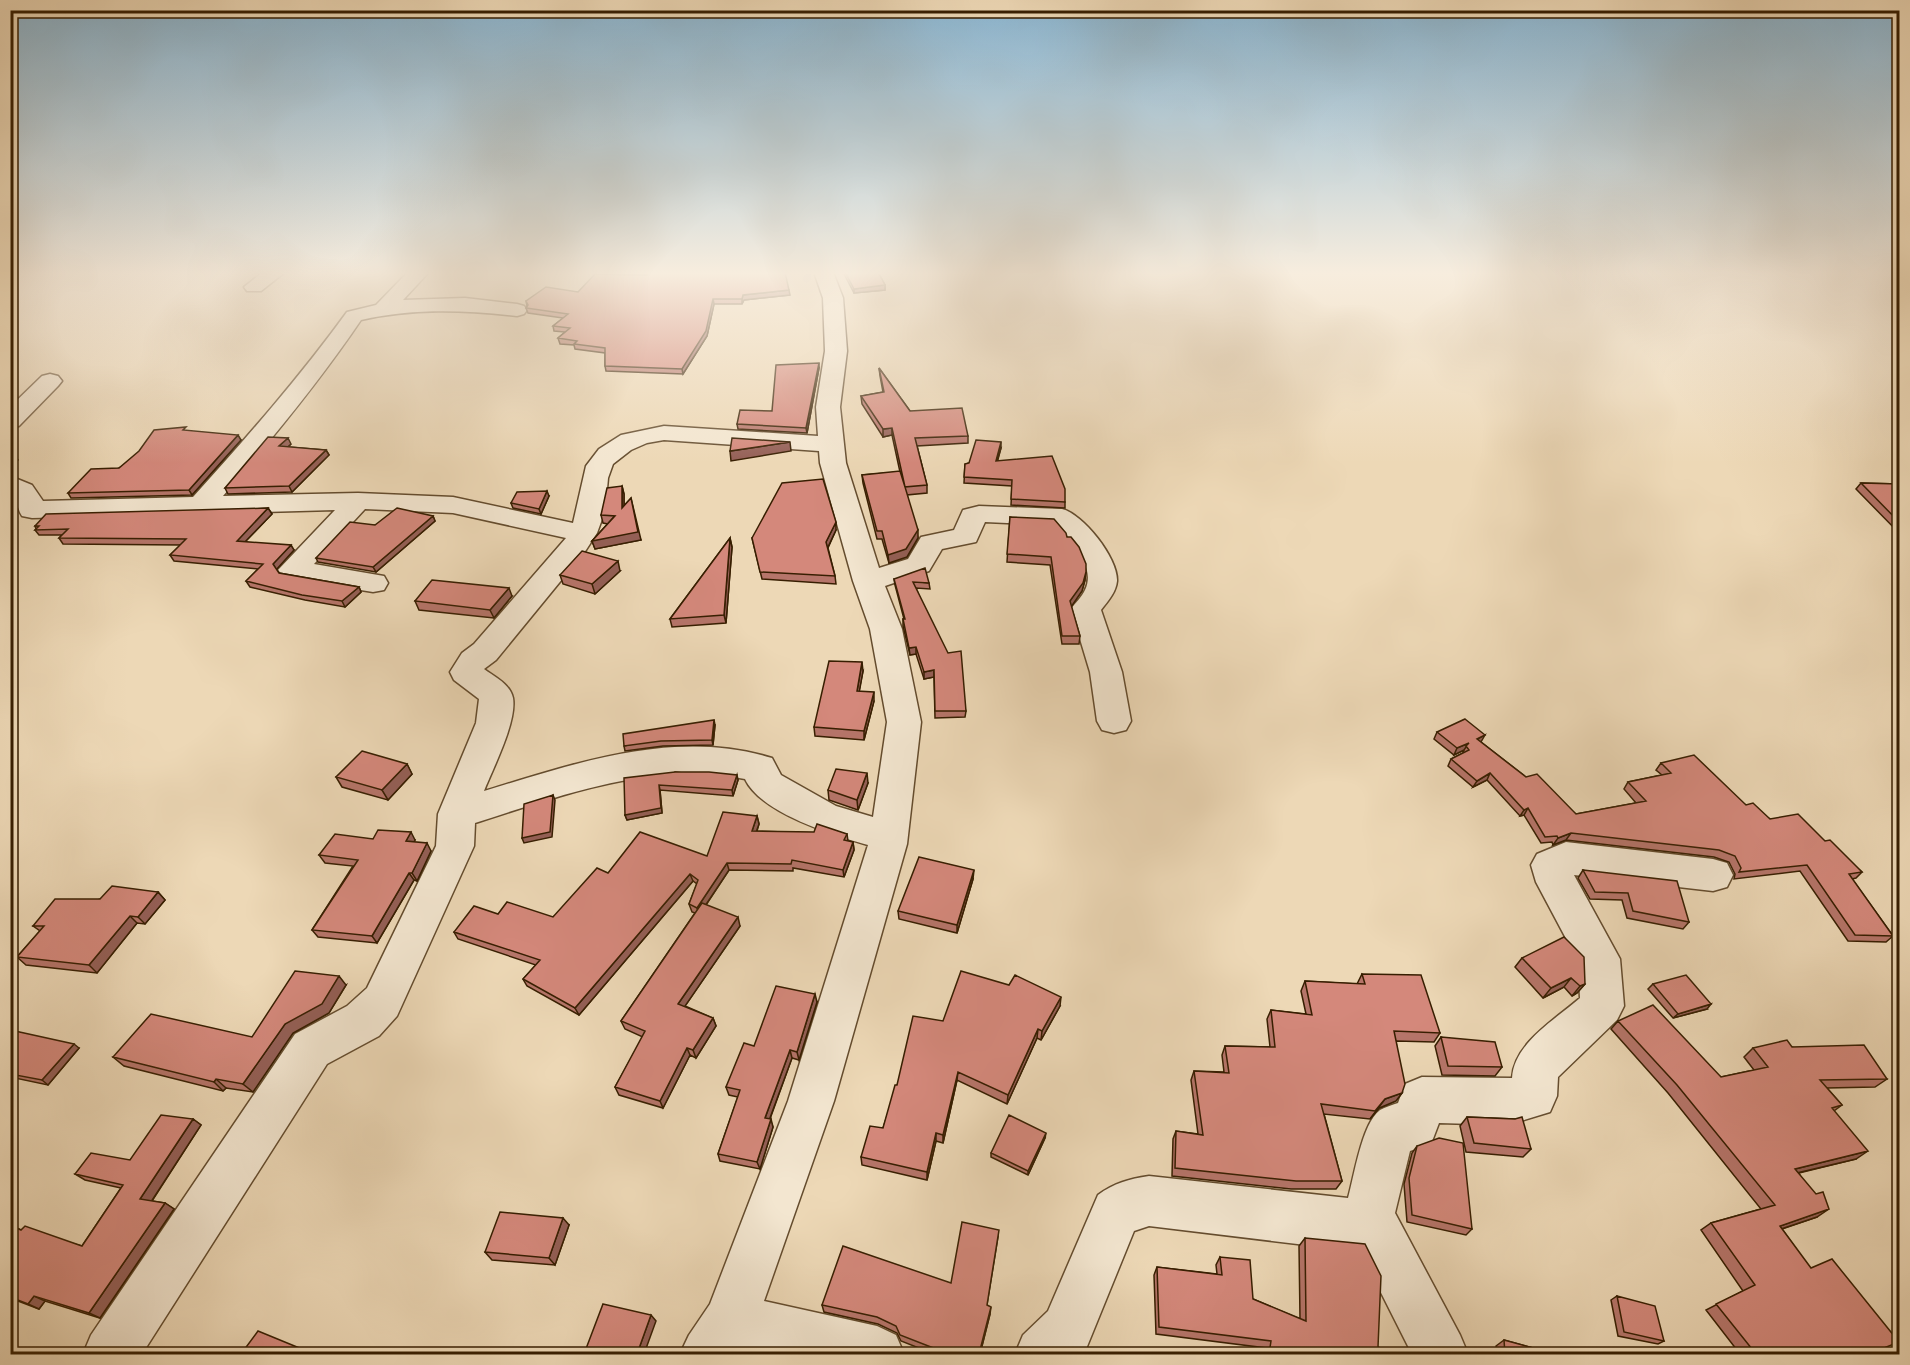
<svg xmlns="http://www.w3.org/2000/svg" width="1910" height="1365" font-family="'Old Standard TT',serif">
<style>
.lines{fill:none;stroke-linecap:round;stroke-linejoin:round}
.minor-casing{stroke:#644c2e;stroke-width:3}
.minor{fill:#f3e6d0;fill-rule:evenodd}
.wall{fill:#b6756a;stroke:#371e01;stroke-width:1.5}
.shaded-wall{fill:#945f56;stroke:#371e01;stroke-width:1.5}
.building{fill:#d4887b;stroke:#371e01;stroke-width:1.5}
</style>
<rect width="100%" height="100%" fill="#edd8b6"/>
<filter id="stains"><feTurbulence type="fractalNoise" baseFrequency=".00333" numOctaves="4"/><feColorMatrix values="0 0 0 0 .2 0 0 0 0 .09 0 0 0 0 .02 0 0 0 .5 -.17"/></filter>
<radialGradient id="worn" r=".72"><stop offset=".6" stop-color="#630" stop-opacity="0"/><stop offset="1" stop-color="#630" stop-opacity=".3"/></radialGradient>
<g class="lines">
<defs>
<path id="minor" d="M263,272H285L261,291H247L244,287Z
M408,272H429L403,300L465,298L517,304L524,306L527,310L524,314L517,316C464,310 413,308 361,320C319,382 272,439 223,496L358,493L453,497L573,523L586,466L599,449L621,435L664,426L818,436L816,407L825,351L823,298L814,272H833L843,298L847,351L840,407L846,463L879,568L908,559L921,537L954,530L963,510L979,506L1062,509C1083,514 1118,558 1117,581C1116,592 1108,601 1101,610L1122,672L1131,721L1126,730L1114,733L1102,730L1097,721L1090,672L1071,609C1075,603 1082,597 1085,590C1097,565 1069,541 1054,525L985,522L976,542L942,549L929,571L885,586L902,629L921,722L907,844L834,1101L764,1301L877,1326L896,1335L904,1354H758L742,1351L740,1354H680L689,1335L710,1304L788,1101L868,845C833,835 761,813 745,779C652,761 563,795 475,823L474,846L397,1016L379,1036L327,1064L142,1354H83L91,1335L295,1034L347,1006L367,988L436,846L438,814L476,723L479,699L454,680L450,672L462,653L474,644L566,538L453,513L365,509L314,564L384,576L388,583L384,590L373,592L293,579L283,576L278,570L335,510L32,518L22,516C17,509 18,499 10,494V476L32,485L43,501L193,497C247,437 300,377 347,312L376,305ZM664,440L819,451L820,463L853,581L870,629L887,722L873,817L836,806L781,775L772,758C675,728 577,763 484,791C493,768 517,722 513,698C510,684 495,677 484,669L496,660L586,550L597,533L605,511L608,478L613,464L631,450L647,443Z
M50,374L58,376L62,381L58,386L19,426L10,428V407L42,376Z
M1566,842L1713,859L1727,863L1733,875L1727,887L1713,891L1574,875L1620,959L1624,1006L1617,1020L1558,1077L1557,1096L1550,1112L1508,1125L1439,1123L1431,1144L1410,1151L1395,1213L1460,1335L1468,1354H1412L1359,1249L1331,1248L1149,1226L1134,1231L1086,1349L1081,1354H1015L1023,1335L1048,1311L1098,1195C1114,1183 1129,1179 1149,1176L1348,1198C1354,1177 1362,1123 1380,1110C1385,1107 1392,1105 1398,1103L1405,1084L1422,1077L1512,1078C1514,1043 1556,1019 1580,998L1578,961L1536,882L1531,865L1537,854Z"/>
</defs>
<use href="#minor" class="minor-casing"/>
<use href="#minor" class="minor"/>
</g>
<path class="wall" d="M672,272L790,295L744,300L742,304H714L707,336L683,374L606,371L605,366V353L575,349L574,345L560,344L558,338L565,332L554,331L553,326L563,318L528,313L526,308L527,306L526,301L578,292L647,275Z
M843,272H878L885,285V290L854,293Z
M819,368L807,433L738,429L737,424L772,411Z
M879,368L910,411L968,436V443L917,446L927,485V493L907,495L918,538L907,557L889,563L882,539H877L863,483L862,475L900,472L892,435L883,437L862,404L861,396L883,392L880,376Z
M188,431L241,440L192,495L71,498L68,493L119,468Z
M291,444L288,447L326,450L329,455L292,492L228,494L225,488Z
M1001,448L997,461L1065,502V508L1011,505L1012,486L964,483L965,464L969,463Z
M1861,483L1899,484V533L1856,489Z
M622,486L624,494V506L641,540L595,549L592,541L608,524L603,523L601,515Z
M549,496L541,514L513,508L511,503Z
M268,508L272,514L245,542L294,550L276,569L279,573L359,587L361,592L345,607L305,600L250,587L246,581L258,569L174,561L170,555L181,545L63,544L59,538L62,535H39L35,530L36,529L35,526Z
M433,516L435,521L376,572L318,562L316,558L375,525Z
M1010,517L1067,537L1085,580L1082,591L1071,606L1080,636L1079,644H1062L1050,565L1007,562Z
M836,530L828,548L835,576L836,584L762,579L752,538Z
M730,538L732,547L726,623L672,627L670,619Z
M620,571L595,594L563,584L560,575Z
M894,579L929,583L930,589L916,588L966,711L965,717L935,718L934,677L924,679L916,654L910,655L903,626V619H904L895,585Z
M512,596L494,618L419,610L415,601Z
M863,671L859,691L874,701L864,740L815,736L814,727Z
M715,725L713,745L663,746L625,751L624,746Z
M1437,732L1481,742L1526,777L1576,814L1636,803L1624,789L1628,782L1662,775L1656,770L1661,763L1746,805L1770,819L1825,841L1862,872L1856,878L1852,879L1893,936L1886,942L1848,941L1800,871L1734,879L1735,874L1729,862L1714,857L1566,840L1553,845L1552,842L1541,843L1524,815L1520,816L1487,780L1473,787L1448,766L1451,759L1463,753L1464,750L1454,755L1434,739Z
M407,764L412,774L388,800L342,787L336,777Z
M675,772L738,780L733,796L660,790L662,813L627,820L625,815Z
M868,783L858,810L829,800L828,790Z
M757,816L759,824L757,831L847,834L848,841L853,842L854,850L844,877L793,868V871L729,870L706,905L740,926L685,1006L713,1018L716,1026L696,1058L690,1055L663,1108L619,1095L615,1087L643,1037L625,1029L621,1021L695,913L692,912L689,904L697,884L693,881L579,1015L527,986L523,979L536,965L458,939L454,932L498,914L553,917L608,873L707,856Z
M373,839L415,840L414,842L431,851L417,881L414,880L377,943L318,937L312,930L353,866L325,863L319,855Z
M1583,870L1689,922L1683,929L1627,918L1622,900L1590,899L1578,878Z
M973,879L957,933L899,919L898,911Z
M158,892L165,900L145,924L137,923L97,973L26,965L17,957L40,931L33,926L100,899Z
M1522,958L1585,984L1577,993L1572,996L1564,987L1543,998L1515,967Z
M1362,974L1440,1033L1434,1042L1396,1041L1402,1093L1396,1101L1379,1108L1370,1119L1324,1114L1342,1181L1336,1189H1291L1172,1176L1173,1139L1176,1131L1198,1134L1191,1080L1194,1071L1224,1072L1222,1055L1225,1046L1270,1047L1267,1019L1271,1010L1306,1014L1301,991L1305,981L1357,984Z
M1653,984L1707,1009L1673,1018L1648,989Z
M346,985L329,1013L293,1033L253,1092L226,1088L223,1091L124,1066L113,1057L252,1037Z
M817,1002L799,1060L792,1058L770,1119L773,1127L760,1169L720,1161L718,1154L738,1097L729,1095L726,1087L754,1046Z
M1060,1006L1041,1040L1037,1038L1007,1104L957,1080L943,1143L936,1141L927,1180L862,1165L861,1157L883,1128L897,1085L943,1021Z
M1618,1021L1721,1077L1754,1070L1744,1057L1753,1048L1792,1047L1887,1079L1875,1087L1827,1088L1842,1105L1834,1111L1856,1159L1799,1173L1817,1217L1782,1229L1870,1354H1740L1706,1310L1743,1291L1701,1230L1711,1223L1761,1209L1668,1093L1611,1029Z
M10,1036L79,1048L48,1085L10,1077Z
M1441,1037L1502,1067L1495,1076L1442,1075L1435,1046Z
M1467,1117L1515,1119L1531,1149L1523,1157L1466,1152L1460,1126Z
M193,1119L201,1125L152,1201L165,1203L174,1209L100,1318L45,1301L39,1309L10,1298V1225L21,1230L82,1246L121,1188L85,1180L75,1174L130,1160Z
M1045,1138L1028,1175L991,1157V1153Z
M1417,1146L1472,1229L1466,1235L1407,1222L1404,1184L1412,1153Z
M569,1225L555,1265L492,1260L485,1252Z
M998,1237L987,1305L990,1314L980,1354H934L901,1341L897,1333L878,1324L824,1312L822,1305L951,1283Z
M1305,1238L1378,1347L1389,1354H1265L1266,1348L1156,1334L1154,1275L1157,1267L1217,1274L1216,1265L1220,1257L1253,1299L1300,1319L1299,1246Z
M1617,1296L1664,1341L1658,1344L1618,1336L1611,1300Z
M1504,1340L1555,1354H1497L1496,1346Z"/>
<path class="shaded-wall" d="M885,285V290L854,293V289Z
M789,290L790,295L744,300L742,304V299L743,295Z
M713,299L714,304L707,336L683,374L682,369Z
M819,363V368L807,433L806,428Z
M892,428V435L883,437V429Z
M238,435L241,440L192,495L189,490Z
M288,438L291,444L282,452L279,446Z
M790,442L791,451L731,461L730,451Z
M1001,442V448L996,467V461Z
M326,450L329,455L292,492L289,486Z
M13,453L18,460L10,467V456Z
M622,486L624,494V516L622,508Z
M547,491L549,496L541,514L539,509Z
M631,498L641,540L595,549L592,541Z
M268,508L272,514L240,547L237,541Z
M433,516L435,521L376,572L373,567Z
M836,522V530L827,549L826,542Z
M918,530V538L907,557L889,563L888,555Z
M730,538L732,547L726,623L724,615Z
M291,545L294,550L276,570L273,564Z
M618,561L620,571L595,594L592,584Z
M1086,572L1085,580L1082,591L1069,610L1070,601Z
M359,587L361,592L345,607L342,601Z
M509,588L512,596L494,618L490,610Z
M916,647V654L910,655L909,648Z
M862,662L863,671L858,699L857,691Z
M934,670V677L924,679V672Z
M874,692V701L864,740V731Z
M714,720L715,725L713,745L712,740Z
M1485,735L1481,742L1477,739Z
M1469,743L1464,750L1454,755L1457,748Z
M407,764L412,774L388,800L382,790Z
M867,773L868,783L858,810L857,800Z
M1490,773L1487,780L1473,787L1477,781Z
M737,775L738,780L733,796L732,790Z
M659,785L660,790L662,813L627,820L625,815Z
M553,795L555,800L552,837L524,843L522,838Z
M1528,808L1524,815L1520,816L1524,810Z
M757,816L759,824L754,838L752,831Z
M411,832L415,840L410,849L406,841Z
M1571,833L1566,840L1553,845L1558,838Z
M853,842L854,850L844,877L843,870Z
M427,843L431,851L417,881L412,873Z
M727,863L729,870L699,915L697,908Z
M974,870L973,879L957,933V925Z
M409,873L414,880L377,943L372,936Z
M690,874L693,881L579,1015L575,1008Z
M158,892L165,900L145,924L138,917Z
M130,916L137,923L97,973L89,965Z
M738,917L740,926L681,1012L678,1004Z
M339,976L346,985L329,1013L293,1033L253,1092L243,1084L285,1024Z
M1571,978L1564,987L1543,998L1551,988Z
M1585,984L1577,993L1572,996L1580,986Z
M815,994L817,1002L799,1060L797,1052Z
M1061,997L1060,1006L1041,1040L1042,1031Z
M1711,1004L1707,1009L1673,1018L1678,1014Z
M713,1018L716,1026L696,1058L693,1050Z
M1038,1029L1037,1038L1007,1104L1008,1095Z
M74,1044L79,1048L48,1085L42,1080Z
M687,1048L690,1055L663,1108L660,1101Z
M790,1050L792,1058L767,1126L765,1118Z
M958,1072L957,1080L943,1143V1135Z
M216,1079L226,1088L223,1091L214,1082Z
M1402,1093L1396,1101L1379,1108L1370,1119L1385,1099Z
M193,1119L201,1125L149,1205L140,1199Z
M771,1119L773,1127L760,1169L757,1162Z
M936,1133V1141L927,1180V1172Z
M1046,1133L1045,1138L1028,1175V1171Z
M1868,1151L1856,1159L1784,1176L1795,1169Z
M165,1203L174,1209L100,1318L89,1313Z
M1829,1209L1817,1217L1769,1233L1780,1226Z
M563,1218L569,1225L555,1265L549,1258Z
M34,1296L45,1301L39,1309L28,1304Z
M991,1307L990,1314L980,1354H979Z
M651,1315L656,1321L644,1354H637Z"/>
<path class="building" d="M647,272H785L789,290L743,295L742,299H713L706,331L682,369L605,366V348L574,344L577,341L558,338L570,328L553,326L568,314L526,308L528,305L526,301L546,287L578,292L595,274L647,275Z
M845,272H878L885,285L854,289Z
M819,363L806,428L737,424L740,410L772,411L776,365Z
M879,368L910,411L962,408L968,436L915,438L927,485L905,487L918,530L906,549L888,555L882,531H877L862,475L900,471L905,487L892,428L883,429L861,396L884,392Z
M186,427L183,430L238,435L189,490L68,493L91,469L119,468L139,451L154,430Z
M268,437L288,438L279,446L326,450L289,486L225,488Z
M732,438L790,442L730,451Z
M976,440L1001,442L996,461L1052,456L1065,489V502L1011,499L1012,480L964,477L965,464L969,463Z
M823,479L836,522L826,542L835,576L760,572L752,538L782,483Z
M1861,483L1899,484V522Z
M622,486V508L631,498L638,532L592,541L615,516L601,515L607,488Z
M547,491L539,509L511,503L517,492Z
M268,508L237,541L291,545L273,564L279,573L359,587L342,601L302,595L246,581L263,564L170,555L186,539L59,538L68,529L35,530L39,526H35L46,514Z
M397,508L433,516L373,567L316,558L350,522L375,525Z
M1010,517L1054,519L1066,533L1067,537H1071L1079,547L1086,564V572L1083,583L1070,601L1080,636H1062L1051,557L1007,554Z
M730,538L724,615L670,619Z
M582,551L618,561L592,584L560,575Z
M925,568L929,583L913,582L948,653L961,651L966,711H935L934,670L924,672L916,647L909,648L903,619H905L894,579Z
M432,580L509,588L490,610L415,601Z
M829,661L862,662L857,691L874,692L864,731L814,727Z
M1465,719L1485,735L1477,739L1526,777L1537,774L1576,814L1646,801L1628,782L1671,773L1661,763L1694,755L1746,805L1753,803L1770,819L1798,814L1825,841L1830,840L1862,872L1849,874L1893,936L1855,935L1807,865L1739,872L1741,868L1735,856L1719,850L1571,833L1558,838L1557,836L1545,837L1528,808L1524,810L1490,773L1477,781L1451,759L1469,750L1466,746L1469,743L1457,748L1437,732Z
M714,720L712,740L661,741L624,746L623,734Z
M362,751L407,764L382,790L336,777Z
M836,769L867,773L857,800L828,790Z
M675,772H709L737,775L732,790L659,785L661,808L625,815L624,778Z
M553,795L550,832L522,838L524,804Z
M723,812L757,816L752,831L814,832L817,824L847,834L844,840L853,842L843,870L792,860L791,864L727,863L697,908L689,904L698,880L690,874L575,1008L523,979L540,960L454,932L474,906L498,914L507,902L553,917L597,868L608,873L640,832L707,856Z
M378,830L411,832L406,841L427,843L412,873H409L372,936L312,930L358,860L319,855L335,834L373,839Z
M919,857L974,870L957,925L898,911Z
M1583,870L1677,881L1689,922L1633,911L1628,893L1595,892Z
M112,886L158,892L138,917L130,916L89,965L17,957L44,926H33L55,899H100Z
M702,903L738,917L678,1004L713,1018L693,1050L687,1048L660,1101L615,1087L645,1031L621,1021Z
M1564,937L1584,957L1585,984L1580,986L1571,978L1551,988L1522,958Z
M295,971L339,976L322,1004L285,1024L243,1084L216,1079L214,1082L113,1057L151,1014L252,1037Z
M961,971L1009,985L1015,975L1061,997L1042,1031L1038,1029L1008,1095L958,1072L943,1135L936,1133L927,1172L861,1157L870,1126L883,1128L895,1085H897L913,1016L943,1021Z
M1362,974L1421,975L1440,1033L1394,1031L1405,1084L1402,1093L1385,1099L1375,1111L1321,1104L1342,1181H1296L1175,1168L1176,1131L1203,1135L1194,1071L1229,1073L1225,1046L1275,1047L1271,1010L1312,1015L1305,981L1365,984Z
M1686,975L1711,1004L1678,1014L1653,984Z
M776,986L815,994L797,1052L790,1050L765,1118L771,1119L757,1162L718,1154L740,1090L726,1087L744,1043L754,1046Z
M1653,1005L1721,1077L1768,1067L1753,1048L1787,1040L1792,1047L1864,1045L1887,1079L1820,1080L1842,1105L1832,1108L1868,1151L1795,1169L1816,1194L1823,1192L1829,1209L1780,1226L1811,1268L1832,1259L1899,1342L1869,1354H1756L1716,1304L1755,1285L1711,1223L1775,1205L1677,1085L1618,1021Z
M15,1031L74,1044L42,1080L10,1074V1036Z
M1441,1037L1495,1042L1502,1067L1448,1066Z
M161,1115L193,1119L140,1199L165,1203L89,1313L34,1296L28,1304L10,1297V1225L21,1230L25,1226L82,1246L123,1185L75,1174L91,1153L130,1160Z
M1009,1115L1046,1133L1028,1171L991,1153Z
M1467,1117L1515,1119L1522,1117L1531,1149L1474,1143Z
M1439,1138L1463,1143L1472,1229L1412,1215L1409,1178L1417,1146Z
M500,1212L563,1218L549,1258L485,1252Z
M962,1222L999,1230L987,1305L991,1307L979,1354H934L936,1349L900,1335L896,1326L877,1317L822,1305L843,1246L951,1283Z
M1305,1238L1365,1244L1381,1276L1378,1347L1389,1354H1269L1271,1341L1159,1327L1157,1267L1222,1275L1220,1257L1250,1260L1253,1299L1306,1321Z
M1617,1296L1655,1306L1664,1341L1624,1332Z
M603,1304L651,1315L637,1354H584Z
M258,1331L314,1354H241Z
M1504,1340L1555,1354H1505Z
M807,1350H821L829,1354H805Z"/>
<linearGradient id="sky" x2="0" y2="1"><stop stop-color="#89b6d3"/><stop offset="0.59" stop-color="#f7edde"/><stop offset="1" stop-color="#f7edde" stop-opacity="0"/></linearGradient>
<rect width="1910" height="463" fill="url(#sky)"/>
<rect width="1910" height="1365" fill="none" stroke="#edd8b6" stroke-width="36"/>
<rect x="12" y="12" width="1886" height="1341" fill="none" stroke="#371e01" stroke-width="3"/>
<rect x="18" y="18" width="1874" height="1329" fill="none" stroke="#371e01" stroke-width="1.5"/>
<rect width="100%" height="100%" filter="url(#stains)"/>
<rect width="100%" height="100%" fill="url(#worn)"/>
</svg>
